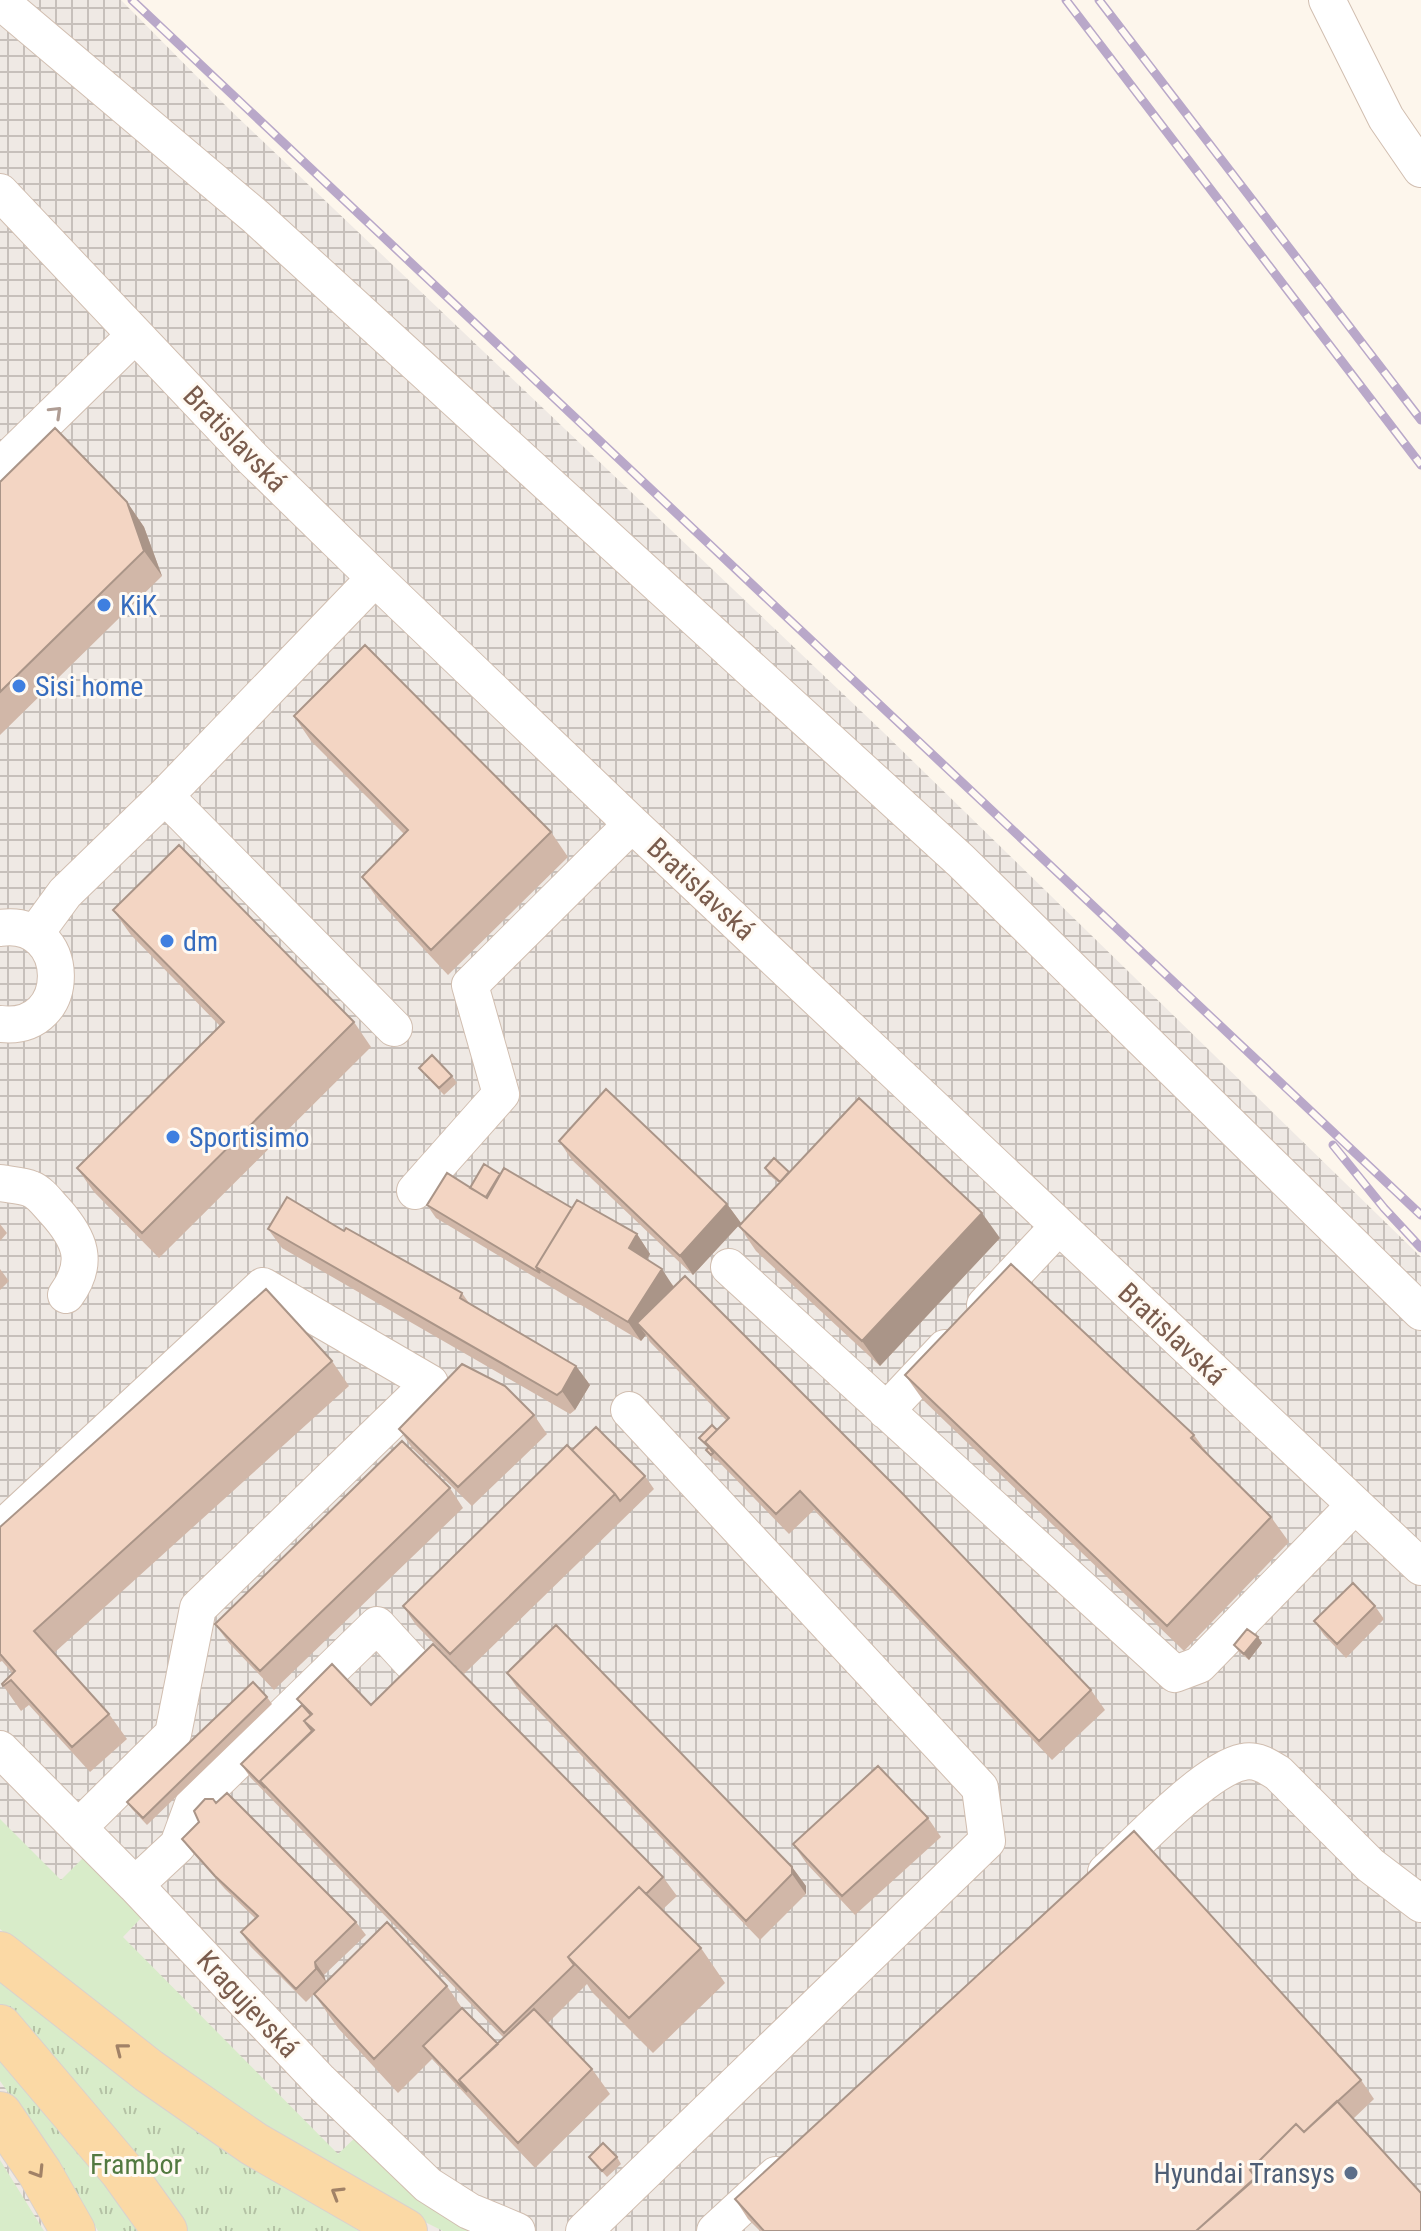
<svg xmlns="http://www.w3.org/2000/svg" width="1421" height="2231" font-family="'Roboto Condensed',sans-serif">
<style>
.industrial{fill:url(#industrial-grid)}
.grass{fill:#d8ecc9}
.park{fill:url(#park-tufts)}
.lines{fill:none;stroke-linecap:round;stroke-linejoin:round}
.minor-casing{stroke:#d1beb0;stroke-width:38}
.major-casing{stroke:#dad1cd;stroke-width:46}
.minor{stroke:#fff;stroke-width:36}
.major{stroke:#fbd9a5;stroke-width:44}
.rail-casing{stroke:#b9a8c9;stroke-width:9}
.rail{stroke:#fffaf3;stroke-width:6;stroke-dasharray:18;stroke-linecap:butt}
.wall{fill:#d1b7a8}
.shaded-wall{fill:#aa9588}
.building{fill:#f3d5c3;stroke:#aa9588;stroke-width:2}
.oneway{stroke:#af9d94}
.oneway2{stroke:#a18267}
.shop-dot{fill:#3f7fe0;stroke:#fffaf3;stroke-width:3}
.service-dot{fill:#5c6f8a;stroke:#fffaf3;stroke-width:3}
.labels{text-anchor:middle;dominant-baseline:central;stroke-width:6;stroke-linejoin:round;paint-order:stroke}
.street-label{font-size:28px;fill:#7a5c4d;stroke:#fffaf3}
.shop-label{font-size:28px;fill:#366cbe;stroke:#fffaf3;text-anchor:start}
.park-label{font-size:28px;fill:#537a41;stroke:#fffaf3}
.service-label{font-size:28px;fill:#4e5e75;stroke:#fffaf3;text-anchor:end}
</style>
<defs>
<pattern id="industrial-grid" width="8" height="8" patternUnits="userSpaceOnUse" patternTransform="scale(2)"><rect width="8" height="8" fill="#efe9e4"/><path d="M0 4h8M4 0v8" fill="none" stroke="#c7c0bb"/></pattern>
<pattern id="park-tufts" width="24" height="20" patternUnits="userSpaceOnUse" patternTransform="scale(2)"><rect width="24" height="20" fill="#d8ecc9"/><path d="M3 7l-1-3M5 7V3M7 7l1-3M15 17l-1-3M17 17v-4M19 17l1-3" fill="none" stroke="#b4c2a5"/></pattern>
</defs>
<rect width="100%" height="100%" fill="#fdf6ec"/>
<path class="industrial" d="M0,0H121L229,109L882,731L1421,1257V2231H0Z"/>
<path class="grass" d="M0,1819L61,1880L83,1858L142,1917L123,1937L338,2154L358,2135L486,2231H443L407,2213L203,2088L43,1965L0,1929Z
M0,2160L44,2231H0Z"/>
<path class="park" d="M0,1976L185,2119L359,2231H98L68,2177L0,2081Z"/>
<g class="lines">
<defs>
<path id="minor" d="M1327,0L1386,118L1421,169
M0,1L256,217L961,861L1421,1312
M0,192L252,458L375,578L632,824L1421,1567
M0,467L135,335
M165,796L394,1028
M0,928C73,917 76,1033 0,1024
M35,934L65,893L165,796L375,578
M0,1183C10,1185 22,1185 31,1189C41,1193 48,1204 55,1211C80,1239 90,1262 66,1295
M415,1191L501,1094L470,985L632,824
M729,1267L1175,1674L1199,1665L1355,1505
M985,1305L1058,1227
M886,1411L945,1348
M0,1530L263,1286L430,1383L198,1608L173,1734L78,1828
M0,1749L135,1885L320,2081L428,2185L469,2211L517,2231
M1106,1872C1136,1844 1206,1769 1243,1762C1256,1759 1267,1766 1278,1773L1370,1865L1421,1904
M135,1885L178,1845L193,1804L377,1625L422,1674
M584,2231L987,1841L980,1788L629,1410
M715,2231L776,2175"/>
<path id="major" d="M0,1954L149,2071L254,2144L405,2231
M0,2027L122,2171L165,2231
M0,2114L40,2173L73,2231"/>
</defs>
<use href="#minor" class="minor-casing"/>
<use href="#major" class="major-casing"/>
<use href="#minor" class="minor"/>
<use href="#major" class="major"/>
<defs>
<path id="rail" d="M132,0L1421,1215
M1066,0L1421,465
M1099,0L1421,420
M1333,1145L1384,1208L1421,1248"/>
</defs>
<use href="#rail" class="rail-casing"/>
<use href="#rail" class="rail"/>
</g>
<path class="wall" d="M0,482L127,502L144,527L162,576L0,735Z
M294,716L551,832L568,857L448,975L380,902L362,877L404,834L311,741Z
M113,910L354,1022L371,1047L159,1258L94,1192L77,1168L220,1026L131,935Z
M419,1068L452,1076L457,1083L444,1095L424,1074Z
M559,1141L727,1204L741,1223L693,1275L572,1160Z
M765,1168L789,1172L1000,1238L880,1366L756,1251L739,1226L779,1183L769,1175Z
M500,1174L572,1208L637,1234L650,1254L647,1260L1091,1690L1105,1710L1052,1760L814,1510L789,1534L717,1460L716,1461L711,1456L706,1450L708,1448L699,1438L717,1430L727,1421L650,1342L646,1335L641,1341L436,1218L427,1205L470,1188Z
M0,1224L7,1233L0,1241Z
M268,1229L344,1231L462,1293L469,1303L576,1366L590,1385L575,1410L570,1414L282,1248Z
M0,1269L9,1281L0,1290Z
M332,1361L349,1386L54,1653L109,1714L127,1739L90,1772L29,1705L21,1711L2,1684L13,1674L2,1661L0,1662V1527Z
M905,1375L1194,1435L1208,1454L1271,1517L1289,1542L1184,1651L923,1400Z
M534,1415L547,1434L472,1506L412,1448L399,1429Z
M572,1450L645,1476L654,1489L464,1674L416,1625L403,1606Z
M450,1488L463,1508L274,1690L229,1643L215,1624Z
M1375,1606L1384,1619L1346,1658L1324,1635L1314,1621Z
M1258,1637L1262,1643L1249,1660L1239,1652L1234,1645Z
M507,1673L792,1867L806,1886V1894L760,1940L520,1692Z
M267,1697L272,1704L147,1825L132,1809L127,1802Z
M297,1699L371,1705L663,1877L677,1896L662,1910L701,1948L725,1983L653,2053L592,1992L587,1984L548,2023L592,2069L610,2094L535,2168L432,2059L398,2093L338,2028L314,1994L447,1986L462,2008L498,2044L504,2038L250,1777L241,1764L302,1705Z
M928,1818L941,1837L855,1915L807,1864L793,1844Z
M199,1822L356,1922L366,1935L324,1975L326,1982L306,2002L250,1946L241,1932L255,1918L225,1889L192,1852L182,1839Z
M1361,2080L1374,2099L1353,2119L1421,2231H760L748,2219L735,2199Z
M589,2157H617L621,2164L607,2177Z"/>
<path class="shaded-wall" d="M127,502L144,527L162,576L144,551Z
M727,1204L741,1223L693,1275L680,1256Z
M982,1213L1000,1238L880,1366L862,1341Z
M637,1234L650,1254L643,1267L629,1248Z
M662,1269L675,1289L637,1323L646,1335L641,1341L628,1322Z
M576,1366L590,1385L575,1410L562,1391Z
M1258,1637L1262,1643L1249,1660L1244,1654Z
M792,1867L806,1886V1894L792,1874Z
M315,1962L324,1975L326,1982L316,1969Z"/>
<path class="building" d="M55,428L127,502L144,551L0,692V482Z
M365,645L551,832L431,950L362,877L408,830L294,716Z
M179,845L354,1022L142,1233L77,1168L224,1022L113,910Z
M432,1055L452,1076L439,1088L419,1068Z
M606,1089L727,1204L680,1256L559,1141Z
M859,1098L982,1213L862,1341L739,1226Z
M774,1158L789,1172L780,1182L765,1168Z
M484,1164L500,1174L486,1197L470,1188Z
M504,1168L572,1208L536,1267L540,1273L427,1205L447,1173L487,1198Z
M287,1197L344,1231L346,1228L462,1293L460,1298L576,1366L562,1391L557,1395L268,1229Z
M577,1200L637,1234L629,1248L662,1269L628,1322L536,1267Z
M1011,1264L1194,1435L1191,1438L1271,1517L1167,1626L905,1375Z
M685,1276L901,1492L1091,1690L1039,1741L800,1491L776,1514L705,1442L729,1418L637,1323Z
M266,1289L332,1361L34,1631L109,1714L72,1747L11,1680L3,1686L2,1684L15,1671L0,1654V1527Z
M462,1364L505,1386L534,1415L458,1487L399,1429Z
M712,1425L717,1430L705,1442L709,1447L699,1438Z
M596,1427L645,1476L620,1501L615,1494L572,1450Z
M402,1441L450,1488L260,1671L215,1624Z
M567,1445L615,1494L450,1654L403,1606Z
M709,1447L713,1453L711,1455L706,1450Z
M1353,1583L1375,1606L1337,1644L1314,1621Z
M556,1625L792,1867V1874L746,1921L507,1673Z
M1247,1629L1258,1637L1244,1654L1234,1645Z
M433,1644L663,1877L646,1894L639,1887L568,1957L574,1965L504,2033L260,1781L314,1730L304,1721L312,1714L297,1699L332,1664L371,1705Z
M253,1682L267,1697L143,1818L127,1802Z
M302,1705L311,1715L304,1721L312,1731L260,1781L265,1788L241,1764Z
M878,1766L928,1818L842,1896L793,1844Z
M227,1793L356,1922L315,1962L316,1969L296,1989L241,1932L258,1916L215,1876L182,1839L199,1822L194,1811L205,1799H213L216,1803Z
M1134,1831L1361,2080L1304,2132L1296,2124L1250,2170L1256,2178L1196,2231H764L735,2199Z
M639,1887L701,1948L629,2018L568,1957Z
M387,1922L447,1986L374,2059L314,1994Z
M462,2008L498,2044L459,2080L467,2092L423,2046Z
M534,2009L592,2069L518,2143L459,2080Z
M1337,2101L1421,2193V2231H1196L1256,2177L1250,2170L1296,2124L1304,2132Z
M603,2143L617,2157L602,2171L589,2157Z"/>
<defs><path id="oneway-chevron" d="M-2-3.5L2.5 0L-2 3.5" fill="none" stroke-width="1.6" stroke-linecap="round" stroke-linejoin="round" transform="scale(2)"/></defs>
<use class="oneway" href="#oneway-chevron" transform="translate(56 412) rotate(-44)"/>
<g class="oneway2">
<use href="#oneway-chevron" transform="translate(121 2049) rotate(-142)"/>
<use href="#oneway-chevron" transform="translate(38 2172) rotate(58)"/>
<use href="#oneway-chevron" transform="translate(337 2193) rotate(-149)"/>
</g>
<g class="shop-dot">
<circle cx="104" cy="605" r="8"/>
<circle cx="19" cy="686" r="8"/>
<circle cx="167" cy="941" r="8"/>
<circle cx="173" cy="1137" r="8"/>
</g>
<circle class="service-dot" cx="1351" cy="2173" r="8"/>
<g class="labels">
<g class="street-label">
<text transform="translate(235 439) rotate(46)">Bratislavská</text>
<text transform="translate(701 889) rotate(43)">Bratislavská</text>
<text transform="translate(1172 1334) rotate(43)">Bratislavská</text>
<text transform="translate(248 2004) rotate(47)">Kragujevská</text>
</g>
<g class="shop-label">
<text x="120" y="605">KiK</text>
<text x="35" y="686">Sisi home</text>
<text x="183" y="941">dm</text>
<text x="189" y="1137">Sportisimo</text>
</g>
<g class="park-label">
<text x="136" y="2164">Frambor</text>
</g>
<g class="service-label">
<text x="1335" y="2173">Hyundai Transys</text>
</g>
</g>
</svg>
